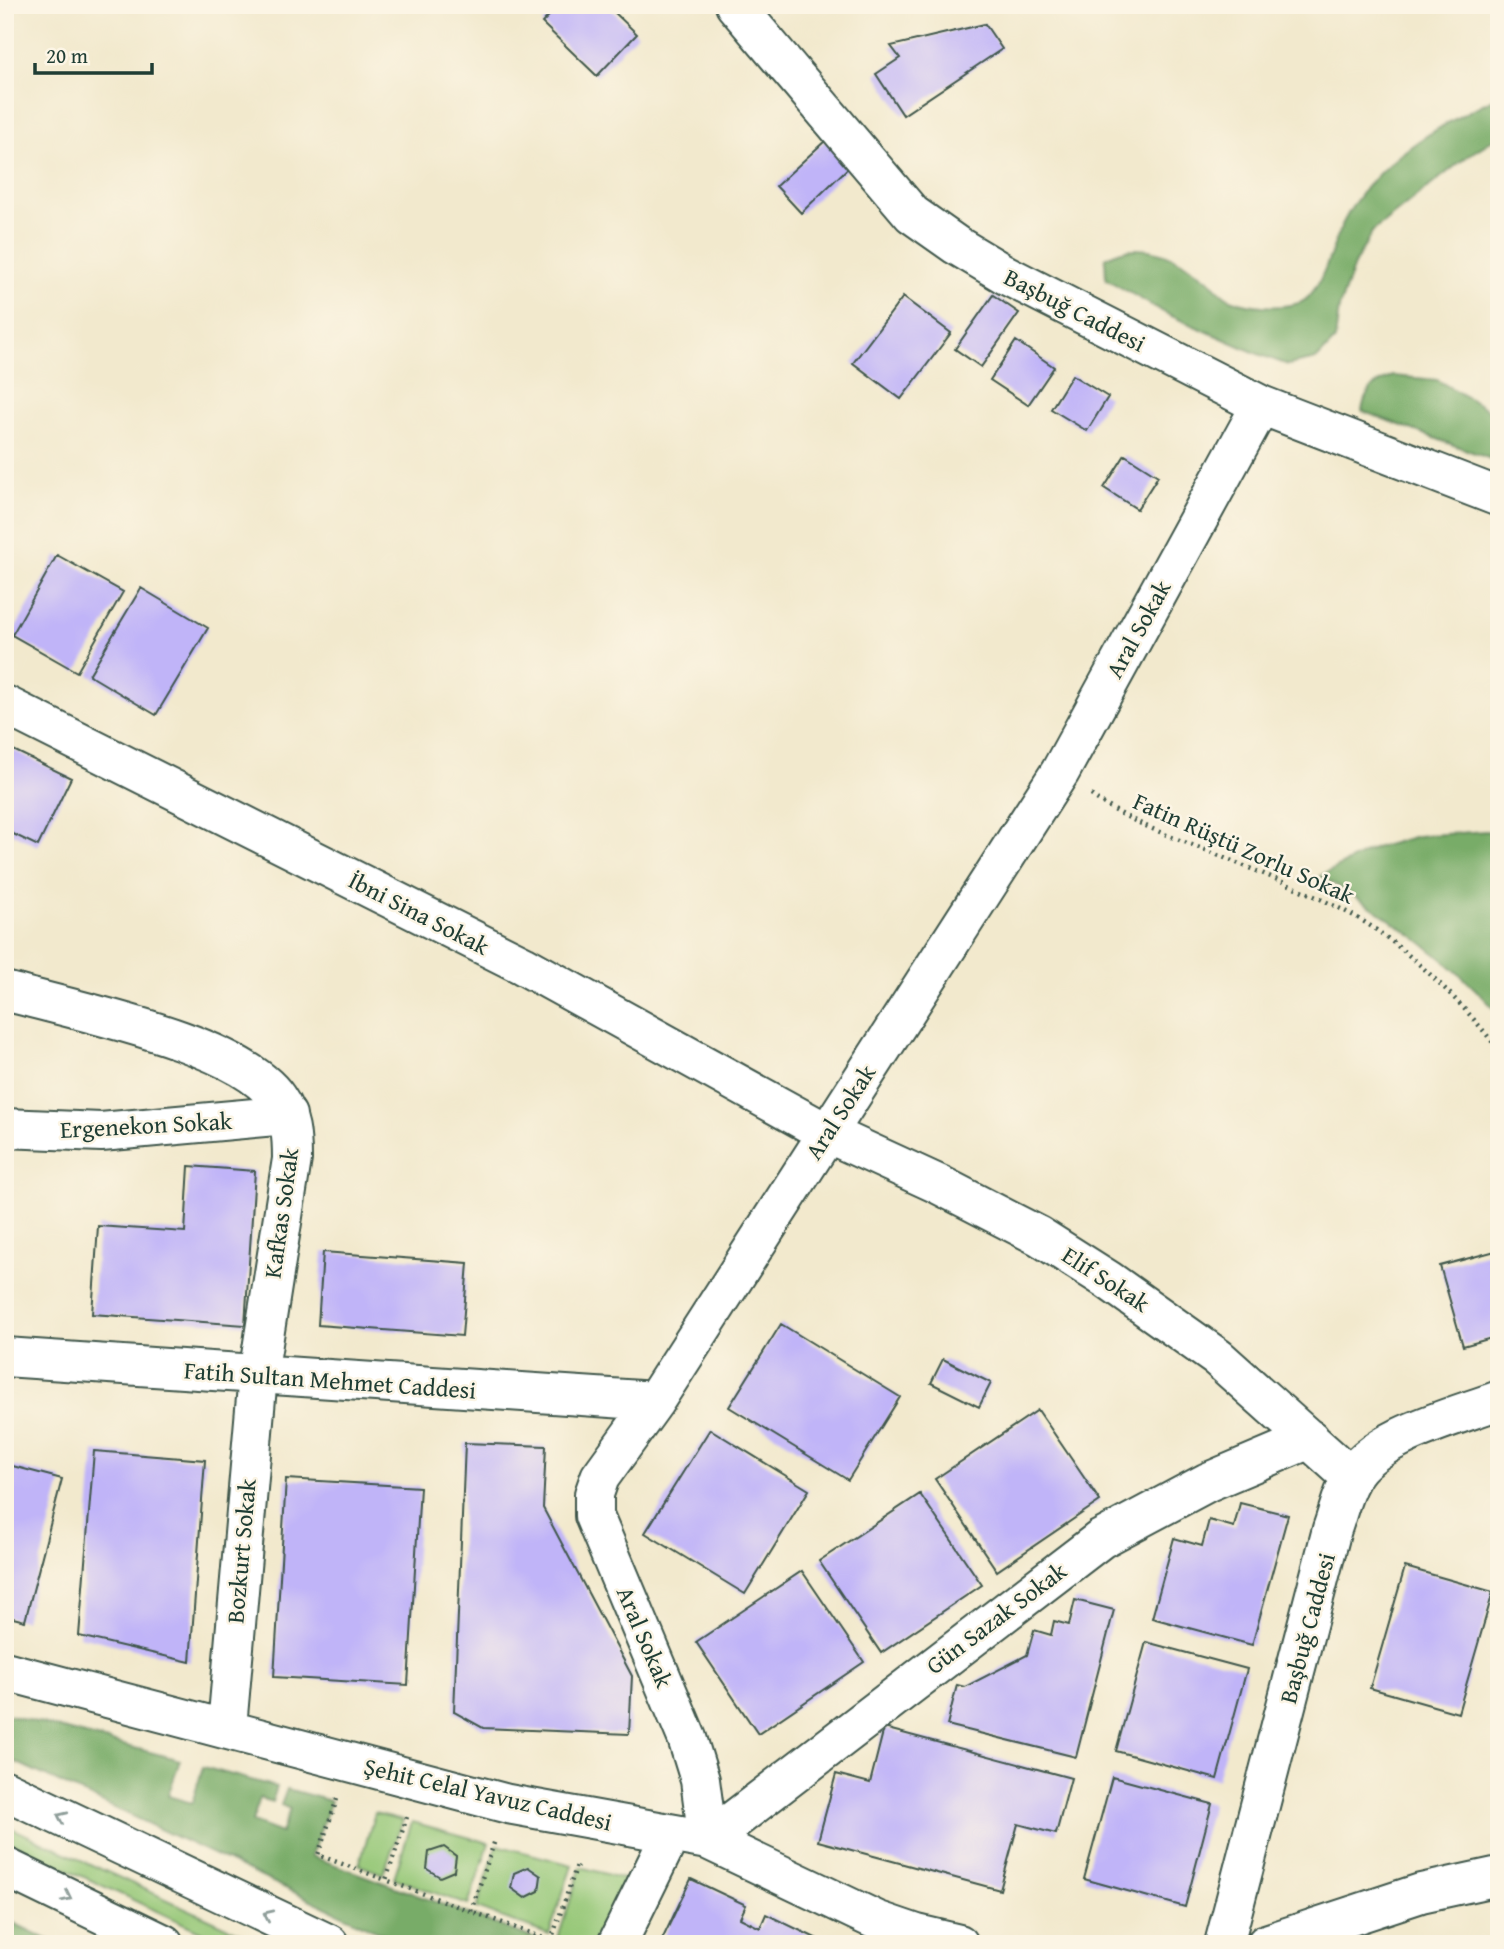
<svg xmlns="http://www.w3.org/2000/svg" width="1504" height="1949" font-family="'Gentium Book Plus',serif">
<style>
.green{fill:#95c777;stroke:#5a8256;stroke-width:2}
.forest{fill:#78ac68;stroke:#4c744e;stroke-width:2}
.building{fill:#c0b4f8}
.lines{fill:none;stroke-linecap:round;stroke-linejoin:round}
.minor-casing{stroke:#3f574b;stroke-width:42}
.major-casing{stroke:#3f574b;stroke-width:42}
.path{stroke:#3f574b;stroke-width:4.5;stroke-dasharray:2 5;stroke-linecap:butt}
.minor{stroke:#fff;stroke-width:38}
.major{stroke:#fff;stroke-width:38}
.oneway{stroke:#8f9e9a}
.labels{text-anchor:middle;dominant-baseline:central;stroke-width:5;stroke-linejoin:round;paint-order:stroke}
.street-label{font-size:24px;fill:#1f3d34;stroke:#fcf5e5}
</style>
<rect width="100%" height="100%" fill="#fcf5e5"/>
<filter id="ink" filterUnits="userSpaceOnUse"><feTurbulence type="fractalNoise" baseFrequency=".0143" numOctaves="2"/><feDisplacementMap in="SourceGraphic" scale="14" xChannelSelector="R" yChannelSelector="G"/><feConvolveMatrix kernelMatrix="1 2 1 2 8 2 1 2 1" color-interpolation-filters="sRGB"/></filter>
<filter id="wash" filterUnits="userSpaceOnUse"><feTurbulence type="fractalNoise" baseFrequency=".00686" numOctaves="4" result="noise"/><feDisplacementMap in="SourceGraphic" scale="28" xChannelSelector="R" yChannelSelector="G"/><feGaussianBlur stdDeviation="1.57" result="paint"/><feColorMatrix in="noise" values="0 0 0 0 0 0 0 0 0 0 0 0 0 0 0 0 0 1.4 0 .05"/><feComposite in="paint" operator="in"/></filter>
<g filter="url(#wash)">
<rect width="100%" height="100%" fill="#f2e9cd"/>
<path class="green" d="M375,1813L403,1820L383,1874L359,1865Z
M412,1822L489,1843L468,1905L394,1878Z
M5,1825L264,1944H227L5,1840Z
M497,1845L572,1865L549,1935L477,1908Z
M581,1867L634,1882L606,1944H574L558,1938Z"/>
<path class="forest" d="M1499,96V136L1469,155L1372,232L1354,265L1339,308L1335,340L1317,359L1288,365L1258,354L1167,314L1106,279L1105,258C1140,237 1177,256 1207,279C1215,285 1222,296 1231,299C1251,307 1279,309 1299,303C1321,297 1333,241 1344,221C1375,160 1440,125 1499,96Z
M1393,376L1437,380L1499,416V462L1362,411C1365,390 1374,384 1393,376Z
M1486,831L1499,833V1014C1450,959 1384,912 1320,876L1375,848L1417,836Z
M5,1714L180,1760L168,1796L192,1803L203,1767L277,1787L272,1802L260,1798L252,1822L281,1833L290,1809L281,1805L287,1789L331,1801L311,1856L549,1944H405L5,1757Z
M5,1919L57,1944H5Z"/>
<g id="blocks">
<path class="building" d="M559,5H613L610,8L637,34L597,76L542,23Z
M985,24L1002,49L903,115L876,74L900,58L891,46Z
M826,140L850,166L801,213L776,186Z
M993,295L1019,313L981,367L955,349Z
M903,297L951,333L901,399L853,363Z
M1016,341L1054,367L1028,405L990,380Z
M1072,375L1108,397L1087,431L1051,409Z
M1125,455L1158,476L1137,509L1104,488Z
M57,555L123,592L77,672L12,635Z
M141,588L208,628L156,715L89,675Z
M5,746L71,778L38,846L5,830Z
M189,1166L255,1171L245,1325L92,1314L98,1226L185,1232Z
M1499,1250V1336L1463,1346L1440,1266Z
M323,1252L468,1263L462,1336L318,1325Z
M781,1324L900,1397L848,1480L729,1407Z
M943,1359L991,1383L979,1407L931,1383Z
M1038,1410L1100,1501L997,1571L935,1479Z
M710,1429L809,1490L745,1594L645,1533Z
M465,1443L546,1446L543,1508L632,1676L629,1734L483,1728L454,1712Z
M94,1451L205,1460L190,1662L79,1636Z
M5,1464L62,1479L25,1621L5,1616Z
M286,1479L420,1487L408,1685L274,1677Z
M920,1494L982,1585L881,1653L819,1561Z
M1240,1503L1288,1515L1252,1645L1152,1618L1174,1538L1202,1546L1209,1520L1234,1527Z
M1405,1567L1493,1592L1458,1713L1370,1688Z
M802,1571L864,1662L758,1734L696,1642Z
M1075,1600L1114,1610L1076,1757L947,1725L957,1685L965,1687L1027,1655L1034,1630L1051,1635L1054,1621L1069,1625Z
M1146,1642L1247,1669L1217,1779L1116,1751Z
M884,1728L1071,1778L1056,1834L1018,1824L1000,1890L818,1841L836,1774L870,1783Z
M1112,1777L1212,1804L1185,1907L1084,1879Z
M444,1847L456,1856L454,1871L440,1877L427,1869L429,1852Z
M528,1867L541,1876L539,1891L525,1898L511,1888L514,1873Z
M691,1879L746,1905L740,1918L760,1928L766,1914L828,1944H660Z"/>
</g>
</g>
<g filter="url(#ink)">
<use href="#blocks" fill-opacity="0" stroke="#3f574b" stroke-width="2"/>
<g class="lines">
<defs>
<path id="minor" d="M735,5L912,214L956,245L1006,275L1261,405L1499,497
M5,705L523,965L827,1133L940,1185L1039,1236L1108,1280L1218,1358L1351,1477
M5,991C72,1010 239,1042 277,1098C291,1118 292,1136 292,1159L258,1375L227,1727
M5,1128L101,1132L287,1115
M5,1357L655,1401
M5,1671L508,1804L708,1840L876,1920L917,1934L959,1944
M708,1840L700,1780L687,1738L594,1516V1494L600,1477L655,1401L1060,772L1261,405
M708,1840L1101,1539L1208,1482L1310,1439
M617,1944L671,1834
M1224,1944L1332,1529C1338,1513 1342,1493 1351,1478C1372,1437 1457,1416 1499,1400
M1266,1944L1421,1893L1499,1876"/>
<path id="major" d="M5,1790L329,1944
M5,1867L164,1944"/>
</defs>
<use href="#minor" class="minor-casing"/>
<use href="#major" class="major-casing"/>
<path class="path" d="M1091,795C1129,823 1176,838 1220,856C1266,875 1312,893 1356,917C1402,943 1468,1007 1499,1051
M337,1799L318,1855L386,1880
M407,1817L386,1880L560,1944
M471,1911L495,1840
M551,1941L578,1862"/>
<use href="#minor" class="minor"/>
<use href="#major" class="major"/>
</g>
<defs><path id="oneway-chevron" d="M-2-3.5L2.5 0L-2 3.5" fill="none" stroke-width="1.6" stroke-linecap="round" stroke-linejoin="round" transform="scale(1.75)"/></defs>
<g class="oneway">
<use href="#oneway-chevron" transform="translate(62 1817) rotate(-155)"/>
<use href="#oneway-chevron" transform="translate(67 1897) rotate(26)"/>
<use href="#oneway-chevron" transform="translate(268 1915) rotate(-155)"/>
</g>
</g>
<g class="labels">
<g class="street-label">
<text transform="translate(1075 310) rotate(27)">Başbuğ Caddesi</text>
<text transform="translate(1138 629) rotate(-61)">Aral Sokak</text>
<text transform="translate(1244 848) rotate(24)">Fatin Rüştü Zorlu Sokak</text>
<text transform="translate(419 913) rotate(27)">İbni Sina Sokak</text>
<text transform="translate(840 1112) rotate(-57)">Aral Sokak</text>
<text transform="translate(146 1125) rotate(-3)">Ergenekon Sokak</text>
<text transform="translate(281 1213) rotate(-82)">Kafkas Sokak</text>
<text transform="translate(1106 1279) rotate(33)">Elif Sokak</text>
<text transform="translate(330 1380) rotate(4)">Fatih Sultan Mehmet Caddesi</text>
<text transform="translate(241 1551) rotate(-85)">Bozkurt Sokak</text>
<text transform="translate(996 1618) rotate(-37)">Gün Sazak Sokak</text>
<text transform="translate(1307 1628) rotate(-75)">Başbuğ Caddesi</text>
<text transform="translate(645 1637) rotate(67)">Aral Sokak</text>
<text transform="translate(488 1794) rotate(13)">Şehit Celal Yavuz Caddesi</text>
</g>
</g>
<rect width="1504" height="1949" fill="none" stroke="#fcf5e5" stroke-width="28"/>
<path d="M35 63v10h117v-10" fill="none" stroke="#1f3d34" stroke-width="3.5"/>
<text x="46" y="63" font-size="21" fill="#1f3d34" stroke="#fcf5e5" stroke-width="5" paint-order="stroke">20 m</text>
</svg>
